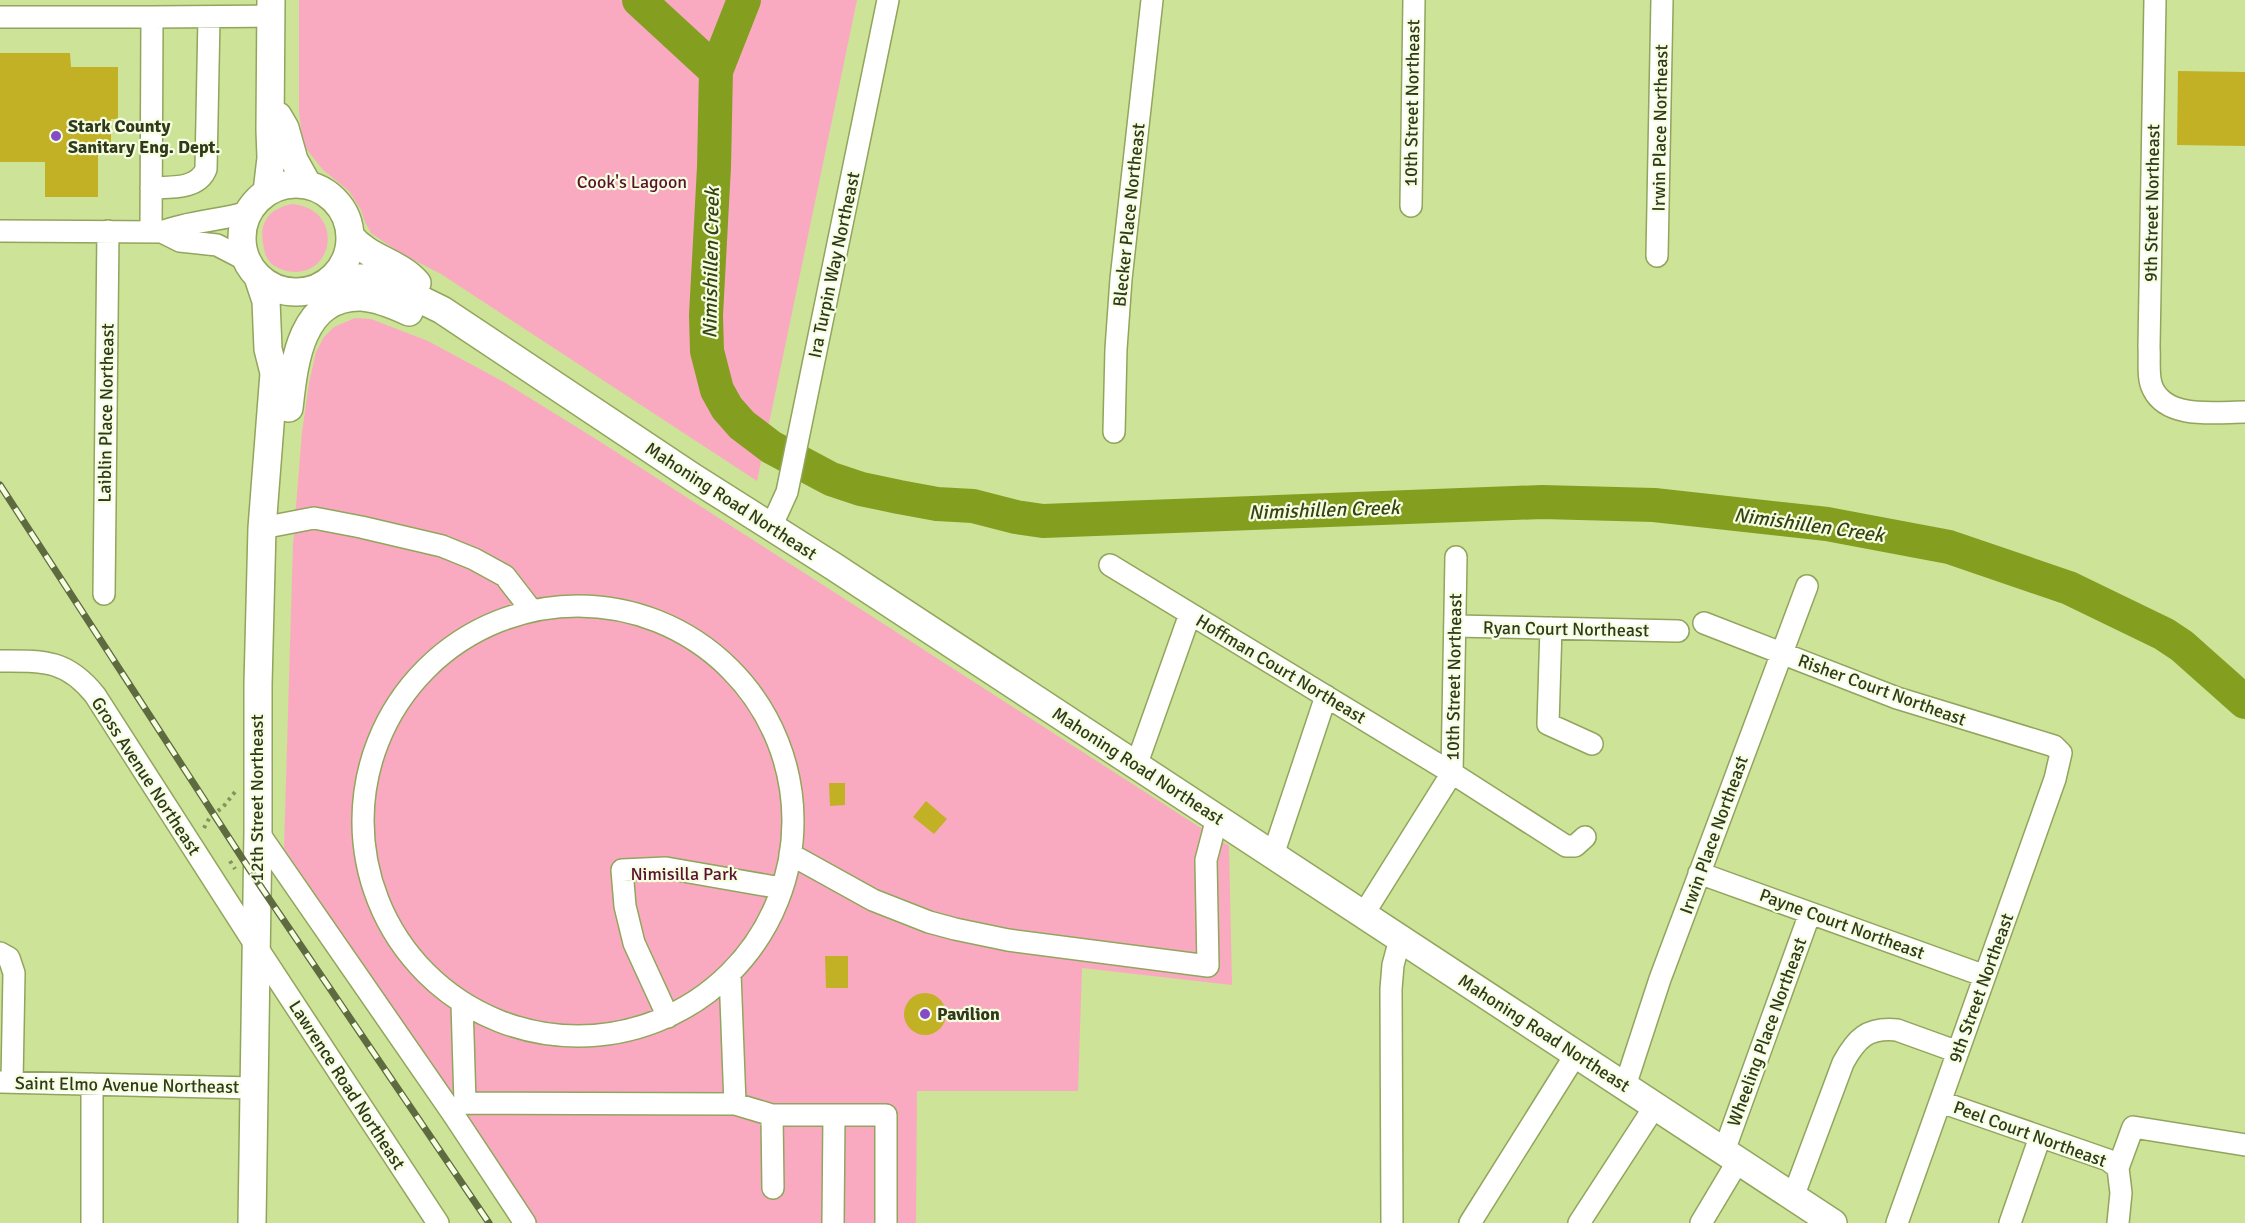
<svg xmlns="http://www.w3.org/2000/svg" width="2245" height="1223" font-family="Signika,sans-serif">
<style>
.green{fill:#faaac0}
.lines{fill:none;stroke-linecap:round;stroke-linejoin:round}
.river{stroke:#849f20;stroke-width:34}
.building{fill:#c2b124}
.minor-casing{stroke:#91a55c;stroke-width:24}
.major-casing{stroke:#91a55c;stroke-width:30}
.path{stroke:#83935d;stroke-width:4;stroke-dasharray:3 4.5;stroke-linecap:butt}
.minor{stroke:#fff;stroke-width:21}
.major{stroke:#fff;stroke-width:27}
.rail-casing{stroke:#5e6a3f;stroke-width:7}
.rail{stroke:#f5fee0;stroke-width:4.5;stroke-dasharray:14;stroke-linecap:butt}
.poi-dot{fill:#844dc5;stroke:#f5fee0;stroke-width:2}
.labels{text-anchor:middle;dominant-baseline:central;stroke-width:4.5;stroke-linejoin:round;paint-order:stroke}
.street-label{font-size:18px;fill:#30391a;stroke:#f5fee0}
.poi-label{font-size:18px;font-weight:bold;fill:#30391a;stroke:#f5fee0;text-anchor:start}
.park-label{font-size:18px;fill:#5a112e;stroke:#f5fee0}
.water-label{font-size:20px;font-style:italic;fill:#364212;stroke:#f5fee0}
</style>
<rect width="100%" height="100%" fill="#cde398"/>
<path class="green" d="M299,0H857L757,481L441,274L400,253L371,233L365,222L361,210L349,191L323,170L305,147L302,136L299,112Z
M292,204C348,209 333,285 283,270C268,265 265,257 263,243C259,221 271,208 292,204Z
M355,318L371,319L428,341L504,382L599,441L1229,846L1232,985L1082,968L1078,1091H917L916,1223H532L284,848L293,544L302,432L309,383L316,352L324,337L334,327Z"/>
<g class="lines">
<path class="river" d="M639,0L716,71
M744,0L716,71L714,167L706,315L707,351L717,390L727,408L742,425L771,447L831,479L861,489L899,497L937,504L973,506L1016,517L1043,521L1542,502L1654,505L1827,524L1949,547L2069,588L2164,634L2182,646L2245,702"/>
</g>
<path class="building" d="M0,53H70L71,67H118V119H111V153H98V197H45V162H0Z
M2178,71L2245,72V146L2177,145Z
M829,783H845V805L830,806Z
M926,801L947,819L934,834L913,817Z
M825,956H848V988H826Z
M904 1014a21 21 0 1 1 42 0a21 21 0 1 1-42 0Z"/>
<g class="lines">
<defs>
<path id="minor" d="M2155,0L2149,347C2150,360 2147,378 2153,389C2168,420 2217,412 2245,412
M0,17H152
M151,188C169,187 198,190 206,169L209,17
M1411,206L1414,0
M0,231L162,232L180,241L217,245L246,260
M151,232L152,17L271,16
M162,232C189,221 219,221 248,212
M1657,256L1662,0
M1114,432L1116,349L1121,279L1152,0
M771,527L787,492L888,0
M262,528L314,518L361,527L442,546L474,559L505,576L532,611
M1110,565L1452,773L1566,846H1575L1585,837
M104,594L108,231
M363 821a215 215 0 1 1 430 0a215 215 0 1 1-430 0Z
M1704,623L1897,698L2054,746L2061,753L2055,779L1897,1223
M1455,626L1678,631
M1551,628L1548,724L1592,744
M0,661C43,661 66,659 95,695L256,946L438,1223
M1136,766L1190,614
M258,832L453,1114L525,1223
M790,854L873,900L929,922L955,929L1008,940L1208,966L1206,860L1217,818
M1273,855L1326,696
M1699,873L1985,976
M1363,915L1452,773L1456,557
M0,953L9,958L14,973L12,1082
M730,973L735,1104
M462,1003L465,1103L735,1104L772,1115H886V1223
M668,1017L634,943L625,906L622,870L666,868L781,888
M0,1082L253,1088
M92,1084V1223
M1625,1086L1660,979L1807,586
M1941,1102L2108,1160L2118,1168
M772,1115L773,1188
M1724,1151L1810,913
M1793,1197L1843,1063C1856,1039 1867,1027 1897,1030L1958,1052
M833,1223L834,1116
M1392,1223L1391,989L1393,965L1400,939
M1470,1223L1576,1054
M1579,1223L1655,1106
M1701,1223L1738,1161
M2010,1223L2040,1137
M2118,1223L2121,1193L2118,1168L2133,1127L2245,1145"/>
<path id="major" d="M278,116L285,128L294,160L308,185
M242 238a54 54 0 1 1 108 0a54 54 0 1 1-108 0Z
M267,192L271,158L270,130L271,0
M350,236C369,259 399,262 417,283
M333,278H366L387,283L442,310L694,478L833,566L1833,1223
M289,408C294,364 300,296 361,297C378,298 394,305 409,312
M252,1223L258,832V684L262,528L274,373L268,349L266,301L258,277"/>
</defs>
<use href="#minor" class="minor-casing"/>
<use href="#major" class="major-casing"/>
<path class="path" d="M204,828L210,817L223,807L235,792
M230,861L235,869"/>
<use href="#minor" class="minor"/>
<use href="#major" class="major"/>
<defs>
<path id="rail" d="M0,485L257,881L489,1223"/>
</defs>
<use href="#rail" class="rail-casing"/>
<use href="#rail" class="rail"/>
</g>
<g class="poi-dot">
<circle cx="56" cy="136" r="6"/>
<circle cx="925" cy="1014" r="6"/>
</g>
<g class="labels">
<g class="street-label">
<text transform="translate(1412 103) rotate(-89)">10th Street Northeast</text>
<text transform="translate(1660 128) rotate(-89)">Irwin Place Northeast</text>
<text transform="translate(2152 203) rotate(-89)">9th Street Northeast</text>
<text transform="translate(1129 215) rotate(-84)">Blecker Place Northeast</text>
<text transform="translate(834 265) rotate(-78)">Ira Turpin Way Northeast</text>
<text transform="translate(106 413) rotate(-89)">Laiblin Place Northeast</text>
<text transform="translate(731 501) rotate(33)">Mahoning Road Northeast</text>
<text transform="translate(1566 629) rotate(1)">Ryan Court Northeast</text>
<text transform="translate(1281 669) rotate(31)">Hoffman Court Northeast</text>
<text transform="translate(1454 677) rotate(-89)">10th Street Northeast</text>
<text transform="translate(1882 690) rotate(20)">Risher Court Northeast</text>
<text transform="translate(1138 766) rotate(33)">Mahoning Road Northeast</text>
<text transform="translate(146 776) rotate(57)">Gross Avenue Northeast</text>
<text transform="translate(257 798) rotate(-90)">12th Street Northeast</text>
<text transform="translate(1714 835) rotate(-70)">Irwin Place Northeast</text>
<text transform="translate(1842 924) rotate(20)">Payne Court Northeast</text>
<text transform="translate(1981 988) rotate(-70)">9th Street Northeast</text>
<text transform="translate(1767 1032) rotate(-70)">Wheeling Place Northeast</text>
<text transform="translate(1544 1033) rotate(33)">Mahoning Road Northeast</text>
<text transform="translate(127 1085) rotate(1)">Saint Elmo Avenue Northeast</text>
<text transform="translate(347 1085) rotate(57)">Lawrence Road Northeast</text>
<text transform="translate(2030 1134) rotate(20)">Peel Court Northeast</text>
</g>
<g class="poi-label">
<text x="68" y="126">Stark County<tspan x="68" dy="21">Sanitary Eng. Dept.</tspan></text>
<text x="937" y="1014">Pavilion</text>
</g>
<g class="park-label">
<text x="632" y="182">Cook's Lagoon</text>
<text x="684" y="874">Nimisilla Park</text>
</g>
<g class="water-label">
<text transform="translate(711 263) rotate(-89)">Nimishillen Creek</text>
<text transform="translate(1324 510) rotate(-2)">Nimishillen Creek</text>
<text transform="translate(1809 525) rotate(8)">Nimishillen Creek</text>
</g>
</g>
</svg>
